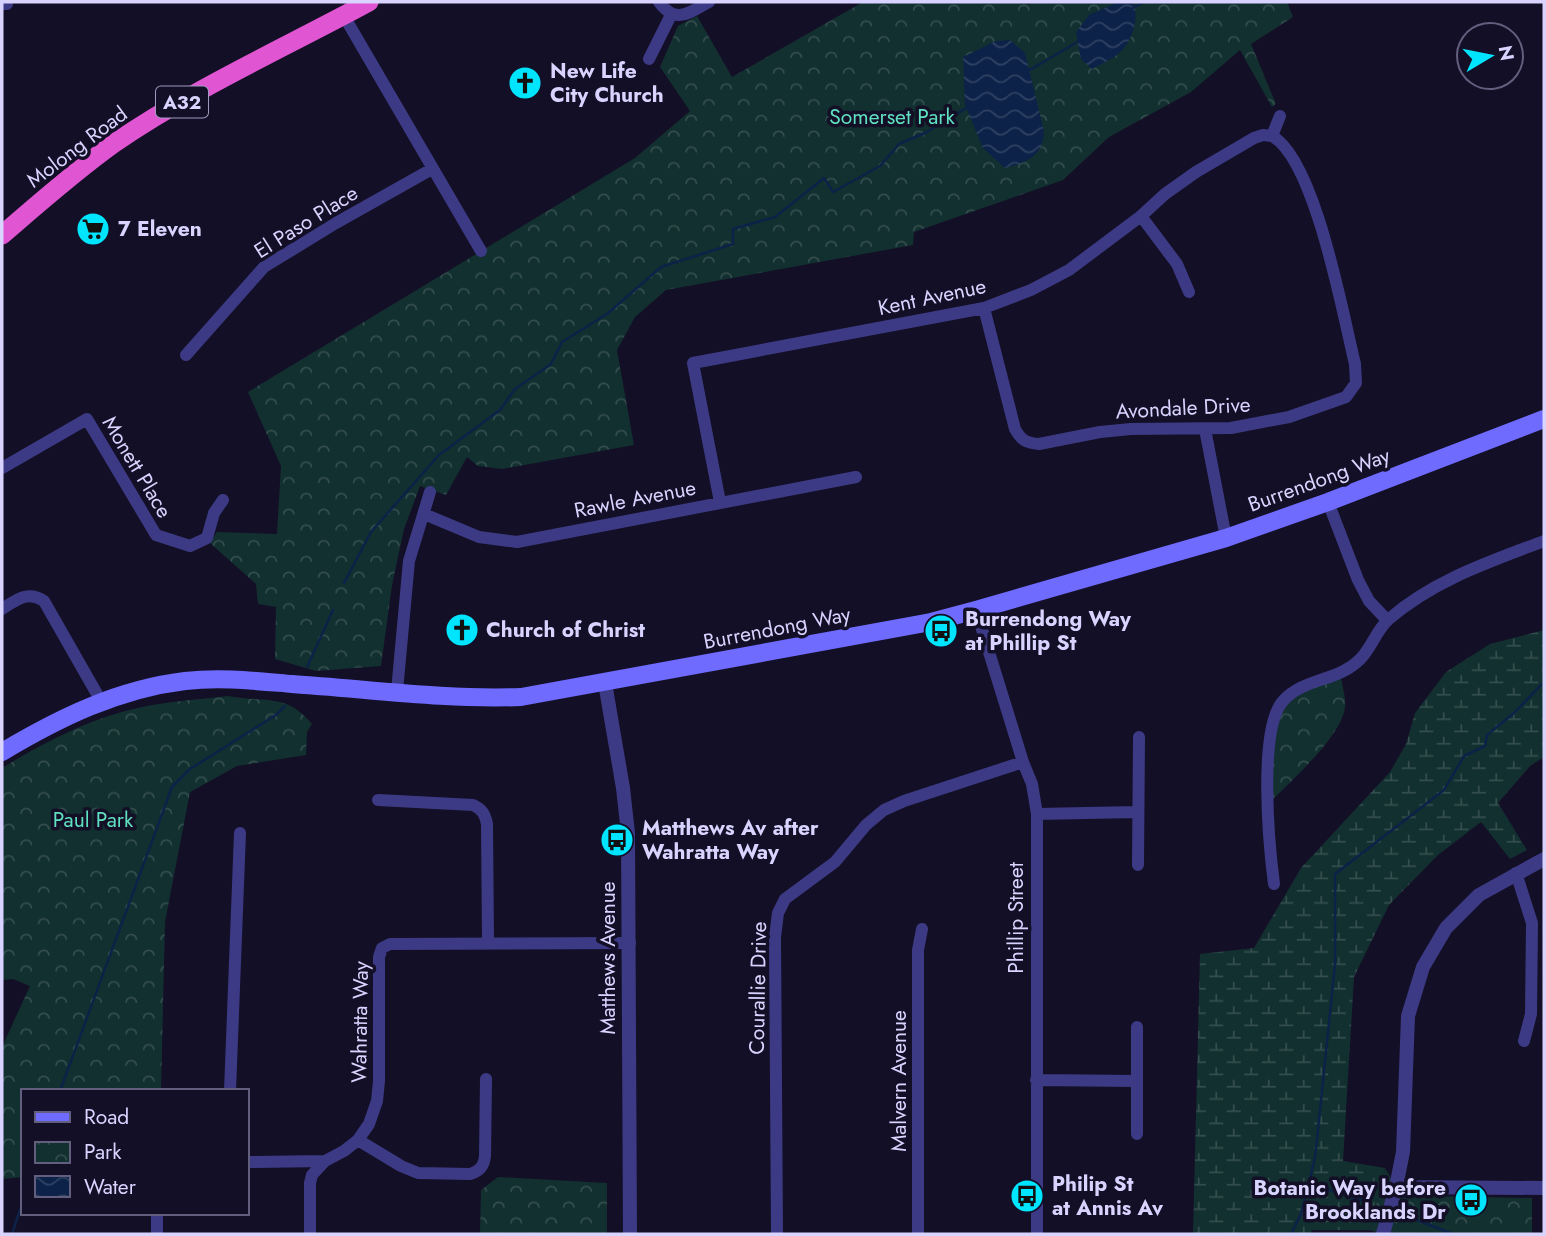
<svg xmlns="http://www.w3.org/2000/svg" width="1546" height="1236" font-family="Jost,sans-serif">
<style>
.wetland{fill:url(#wetland-marsh)}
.park{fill:url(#park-crowns)}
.water{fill:url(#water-waves)}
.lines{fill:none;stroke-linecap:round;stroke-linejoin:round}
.stream{stroke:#0c2248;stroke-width:2.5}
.minor{stroke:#3d3a85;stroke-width:12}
.tertiary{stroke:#3d3a85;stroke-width:14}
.secondary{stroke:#6f6bff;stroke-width:18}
.trunk{stroke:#e055d1;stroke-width:19}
.labels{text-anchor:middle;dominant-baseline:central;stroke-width:7;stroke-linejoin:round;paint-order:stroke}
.shield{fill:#130f26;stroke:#9e99be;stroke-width:2}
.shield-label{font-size:19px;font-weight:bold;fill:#d9d4ff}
.poi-label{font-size:21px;font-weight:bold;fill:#d9d4ff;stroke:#130f26;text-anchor:start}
.park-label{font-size:21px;fill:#5fe0c0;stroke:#130f26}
.street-label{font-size:21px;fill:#d9d4ff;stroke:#130f26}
</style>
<defs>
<pattern id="wetland-marsh" width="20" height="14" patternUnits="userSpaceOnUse" patternTransform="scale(1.75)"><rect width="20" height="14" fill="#12302f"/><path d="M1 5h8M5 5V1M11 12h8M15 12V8" fill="none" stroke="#344d4e"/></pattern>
<pattern id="park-crowns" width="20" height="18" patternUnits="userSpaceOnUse" patternTransform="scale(1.75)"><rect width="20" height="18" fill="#12302f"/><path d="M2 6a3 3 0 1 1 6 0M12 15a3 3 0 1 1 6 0" fill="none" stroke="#344d4e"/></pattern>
<pattern id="water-waves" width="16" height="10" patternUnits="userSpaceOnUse" patternTransform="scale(1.75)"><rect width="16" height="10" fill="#0c2248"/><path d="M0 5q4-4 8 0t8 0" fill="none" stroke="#2f4163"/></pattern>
</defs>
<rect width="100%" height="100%" fill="#130f26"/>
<path class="wetland" d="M1544,630V757L1530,766L1498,803L1527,850L1510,859L1481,822L1438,855L1389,905L1354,977L1343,1161L1385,1168L1370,1230H1312L1310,1234H1193L1200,954L1254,948L1301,868L1390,772L1406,744L1415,713L1446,672L1490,644Z"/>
<path class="park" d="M863,2H1022L1029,4L1034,2H1287L1293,17L1251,44L1276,104L1272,107L1240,50L1191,92L1109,137L1063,180L914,232L913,245L666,290L635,317L617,350L634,445L502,469L478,466L467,457L446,495L420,486L404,529L392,585L381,666L316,671L275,659L276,607L258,604L256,584L210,543L217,532L277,534L281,466L248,392L635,158L690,111L660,67L678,26L697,16L732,77Z
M1340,674C1342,684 1346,697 1345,707C1342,736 1290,782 1269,803L1268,747L1283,701Z
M228,696C264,703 286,692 312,724L307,732L306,755L237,766L190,792L165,922L161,1091H23V1177L2,1179V1047L30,986L13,979L2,980V768C47,741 94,716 147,706C174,701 201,699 228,696Z
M1385,1168L1396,1187L1424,1196L1532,1198V1234H1381L1370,1230Z
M498,1177L607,1183V1234H480L481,1190Z"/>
<path class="water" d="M1118,2H1133C1140,18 1132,43 1118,54C1111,60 1100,64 1092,69L1081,59L1076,32L1089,15Z
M1010,40L1025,53L1044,131C1043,157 1027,162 1005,168L983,148L965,105L963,57L996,41Z"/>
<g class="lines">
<path class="stream" d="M1133,8L1144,2
M1028,71L1079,41
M344,583L371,532L439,455L500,410L515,389L551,364L562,342L607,314L661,267L733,244V229L775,217L824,178L833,192L880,166L899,144L925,133L968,107
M307,667L333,610
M60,1091L172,787L190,769L276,715L285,706
M1310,1184L1363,1201
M1409,1217L1453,1234
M12,1234L23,1201
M1291,1234L1301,1214L1315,1158L1335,965V874L1444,790L1464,756L1485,746L1487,735L1514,713L1544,682"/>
<path class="minor" d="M659,2C676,25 688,13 709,2
M2,4H7
M344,16L481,251
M649,59L671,15
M1141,216L1177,264L1189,292
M984,308L1015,429C1021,440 1026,443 1039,444L1100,432L1131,429L1231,428L1289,417L1346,397L1356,383L1355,364C1343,315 1315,159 1272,136L1280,116
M186,355L264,267L336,223L432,169
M1205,429L1226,538
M2,468L87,419L156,535L190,546L207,538L214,513L223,500
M720,502L693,363L984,308L1031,290L1069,270L1141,216L1165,194L1196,172L1254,138L1263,135L1272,136
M1328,502L1358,580L1369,601L1387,620
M424,514L479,537L517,542L856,477
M2,609C16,600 28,590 44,601L101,701
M976,610L1023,762L1032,784L1037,814V1234
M397,691L409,561L430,492
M378,800L473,805C482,809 485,814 487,824L488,942
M1037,814L1137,812
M1138,865L1139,737
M1516,873L1532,923L1531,1014L1524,1041
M1274,884C1269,846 1258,729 1283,701C1302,679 1336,681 1357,662C1371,651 1375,631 1389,619C1434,580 1489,562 1544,541
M1036,1080L1135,1081
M230,1091L240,833
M1137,1134V1027
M358,1140L401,1166L418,1173L470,1174C480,1171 484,1166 485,1156L486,1079
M247,1162L325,1161L344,1151L358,1140L369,1124L377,1101L379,1081V957L382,948L390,944L630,943
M157,1213V1234
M310,1234V1183L312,1175L325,1161
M777,1234L775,937L778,913L785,899L835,862L866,825L884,810L904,801L1023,762
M918,1234V950L922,929"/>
<path class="tertiary" d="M605,683L623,788L628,833L630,1234
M1396,1187L1544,1188
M1383,1234L1396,1187L1403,1152L1408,1016L1423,967L1446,928L1479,895L1544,859"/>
<path class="secondary" d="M2,752C59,718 118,689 185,681C221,677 256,681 292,684C368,689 445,700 521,697L931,622L976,610L1226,538L1328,502L1544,419"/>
<path class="trunk" d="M2,235C38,204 74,172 113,144C193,89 284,48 369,2"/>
</g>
<defs>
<symbol id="church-disc" viewBox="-11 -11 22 22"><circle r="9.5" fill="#00e5ff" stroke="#130f26"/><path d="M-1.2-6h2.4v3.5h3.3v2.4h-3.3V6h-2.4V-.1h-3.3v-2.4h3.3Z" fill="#111"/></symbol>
<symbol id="supermarket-disc" viewBox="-11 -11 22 22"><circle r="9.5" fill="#00e5ff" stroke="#130f26"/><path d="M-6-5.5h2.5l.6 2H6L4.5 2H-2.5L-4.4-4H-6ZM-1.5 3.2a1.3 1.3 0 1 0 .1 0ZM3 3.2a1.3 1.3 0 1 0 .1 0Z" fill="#111"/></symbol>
<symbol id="bus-disc" viewBox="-11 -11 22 22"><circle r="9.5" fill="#00e5ff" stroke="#130f26"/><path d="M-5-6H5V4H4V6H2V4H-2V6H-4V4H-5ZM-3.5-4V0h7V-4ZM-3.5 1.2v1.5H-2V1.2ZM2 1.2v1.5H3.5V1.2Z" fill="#111"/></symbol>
</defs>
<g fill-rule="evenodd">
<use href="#church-disc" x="506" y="64" width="38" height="38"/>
<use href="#supermarket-disc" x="74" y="210" width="38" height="38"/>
<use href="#church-disc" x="443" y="611" width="38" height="38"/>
<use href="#bus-disc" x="922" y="612" width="38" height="38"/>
<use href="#bus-disc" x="598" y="821" width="38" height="38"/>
<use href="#bus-disc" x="1008" y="1177" width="38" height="38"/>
<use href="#bus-disc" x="1452" y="1181" width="38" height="38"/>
</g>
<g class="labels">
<rect class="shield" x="156" y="86.5" width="52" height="31" rx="5"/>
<g class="shield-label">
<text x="182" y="102">A32</text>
</g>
<g class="poi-label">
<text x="550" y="71">New Life<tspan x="550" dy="24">City Church</tspan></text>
<text x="118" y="229">7 Eleven</text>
<text x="965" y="619">Burrendong Way<tspan x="965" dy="24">at Phillip St</tspan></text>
<text x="486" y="630">Church of Christ</text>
<text x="642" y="828">Matthews Av after<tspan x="642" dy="24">Wahratta Way</tspan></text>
<text x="1052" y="1184">Philip St<tspan x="1052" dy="24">at Annis Av</tspan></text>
<text x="1446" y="1188" text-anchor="end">Botanic Way before<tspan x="1446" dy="24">Brooklands Dr</tspan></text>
</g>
<g class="park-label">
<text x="892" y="117">Somerset Park</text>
<text x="93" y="820">Paul Park</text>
</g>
<g class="street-label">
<text transform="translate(77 147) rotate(-37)">Molong Road</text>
<text transform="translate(306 222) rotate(-32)">El Paso Place</text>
<text transform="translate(932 297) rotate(-12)">Kent Avenue</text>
<text transform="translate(1183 408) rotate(-3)">Avondale Drive</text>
<text transform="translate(137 467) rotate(59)">Monett Place</text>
<text transform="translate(1319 480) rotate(-20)">Burrendong Way</text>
<text transform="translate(635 499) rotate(-11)">Rawle Avenue</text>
<text transform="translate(777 628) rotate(-11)">Burrendong Way</text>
<text transform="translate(1016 918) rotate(-90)">Phillip Street</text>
<text transform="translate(608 958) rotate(-90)">Matthews Avenue</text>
<text transform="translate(758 988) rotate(-89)">Courallie Drive</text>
<text transform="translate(360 1022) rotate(-89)">Wahratta Way</text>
<text transform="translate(899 1081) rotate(-90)">Malvern Avenue</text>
</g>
</g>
<rect width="1546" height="1236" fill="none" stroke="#d9d4ff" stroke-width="7"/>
<rect x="21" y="1089" width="228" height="126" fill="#130f26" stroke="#625e7d" stroke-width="2"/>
<rect x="35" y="1112" width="35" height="10" fill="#6f6bff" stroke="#625e7d" stroke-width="2"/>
<text x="84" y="1124" font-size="21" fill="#d9d4ff">Road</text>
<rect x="35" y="1142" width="35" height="21" fill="url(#park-crowns)" stroke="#625e7d" stroke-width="2"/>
<text x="84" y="1159" font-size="21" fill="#d9d4ff">Park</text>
<rect x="35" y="1176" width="35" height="21" fill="url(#water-waves)" stroke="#625e7d" stroke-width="2"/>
<text x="84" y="1194" font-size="21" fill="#d9d4ff">Water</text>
<g transform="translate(1490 56) rotate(80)"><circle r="33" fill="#130f26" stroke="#625e7d" stroke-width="2"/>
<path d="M0-5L12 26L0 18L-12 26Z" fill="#00e5ff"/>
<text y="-10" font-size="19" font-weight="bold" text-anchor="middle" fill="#d9d4ff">N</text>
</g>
</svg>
